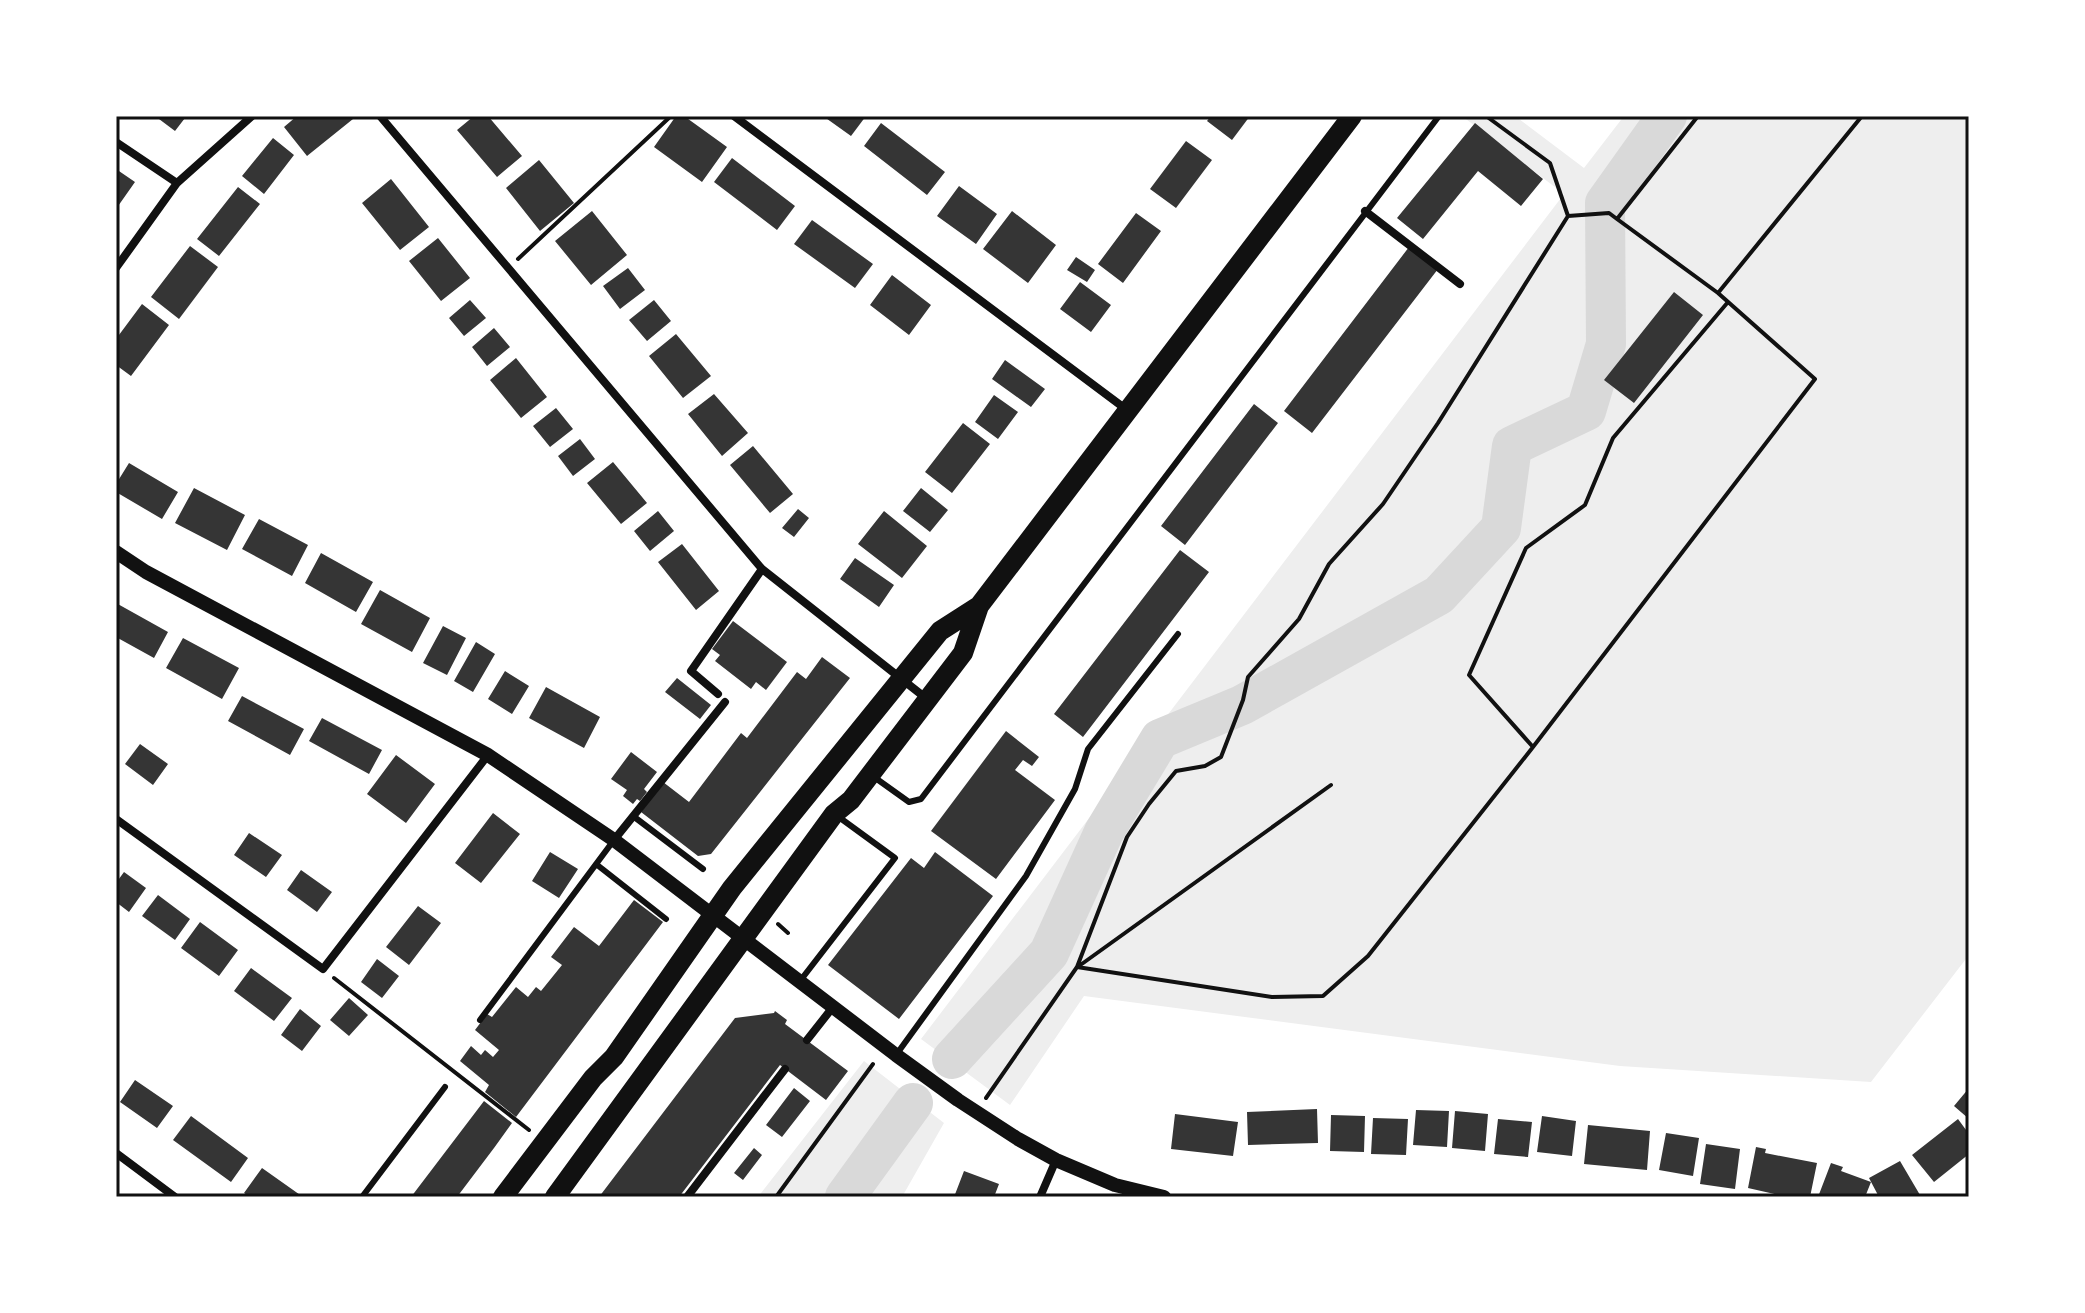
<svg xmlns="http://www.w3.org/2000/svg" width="2085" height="1313" font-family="'Varela Round',sans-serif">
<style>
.green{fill:#eee}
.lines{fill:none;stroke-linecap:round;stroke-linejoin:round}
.river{stroke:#d9d9d9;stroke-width:40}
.building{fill:#353535}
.path{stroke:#111;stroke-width:4}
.service{stroke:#111;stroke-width:6}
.minor{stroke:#111;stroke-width:8}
.tertiary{stroke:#111;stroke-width:14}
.trunk{stroke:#111;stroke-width:20}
.neatline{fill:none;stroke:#111;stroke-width:3}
</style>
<rect width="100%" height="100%" fill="#fff"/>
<path class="green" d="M1462,116H1515L1584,168L1624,116H1969V955L1871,1082L1620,1066L1084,996L1010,1105L921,1039L1564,194Z
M864,1061L944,1123L902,1197H758Z"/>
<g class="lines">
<path class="river" d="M952,1059L1049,953L1104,832L1160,739L1242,705L1439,595L1501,528L1512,446L1586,411L1606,344L1605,203L1667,116
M845,1197L913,1103"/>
</g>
<path class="building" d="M155,116H182L185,118L175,131Z
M297,116H350L353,119L307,156L284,127Z
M474,116H488L522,156L497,177L457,130Z
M676,116H684L727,147L702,182L654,147Z
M823,116H866L851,136Z
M1211,116H1250L1232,140L1207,121Z
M881,123L945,172L927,195L864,146Z
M1475,123L1543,179L1521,206L1478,171L1423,239L1397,218Z
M273,138L294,155L264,194L242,176Z
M1186,141L1212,160L1176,208L1150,189Z
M732,158L795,206L777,230L714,182Z
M539,160L574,203L540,231L506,188Z
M116,169L135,182L116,209Z
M391,179L429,227L400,250L362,203Z
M959,186L997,214L976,244L937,216Z
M238,187L260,204L219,256L197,239Z
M592,211L627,255L591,285L555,241Z
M1012,211L1056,245L1028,283L983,249Z
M1136,213L1161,231L1123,283L1098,264Z
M812,220L873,264L855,288L794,244Z
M438,238L470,278L441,301L409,261Z
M190,246L218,267L179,319L151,297Z
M1409,247L1438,269L1312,433L1284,411Z
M1076,257L1095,270L1087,282L1067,270Z
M628,268L645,290L620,309L603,286Z
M892,275L931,305L909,335L870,305Z
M1080,282L1111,305L1091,332L1060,309Z
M1674,292L1703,315L1634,403L1604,380Z
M470,300L486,318L464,336L449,318Z
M654,300L671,321L647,341L629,320Z
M142,304L169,325L131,376L116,365V339Z
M494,328L510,347L487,366L472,347Z
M676,334L711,376L683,398L649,356Z
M516,358L547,397L521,418L490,380Z
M1005,360L1045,389L1031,407L992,379Z
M714,394L748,433L722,456L688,414Z
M994,395L1018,412L998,439L975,422Z
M1254,404L1278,423L1185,545L1161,526Z
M556,408L573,429L550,447L533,426Z
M963,423L990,444L952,493L925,472Z
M580,439L595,459L573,476L558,456Z
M753,446L793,494L770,513L730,465Z
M613,462L647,503L621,524L587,483Z
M129,463L178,492L162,519L116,492V484Z
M194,488L245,515L227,550L175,523Z
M921,488L948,510L930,532L903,511Z
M798,509L809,518L794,537L782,528Z
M658,511L674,531L650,551L634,531Z
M884,511L927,546L902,578L858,544Z
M259,519L308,545L292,576L242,549Z
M682,544L719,591L696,610L658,562Z
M1180,550L1209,572L1083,737L1054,714Z
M321,553L373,582L356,612L305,583Z
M855,558L894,585L879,607L840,579Z
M380,590L430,618L412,652L361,624Z
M116,603L168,632L154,658L116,637Z
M733,621L787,662L766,690L756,682L751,689L715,661L720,655L712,649Z
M443,626L466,638L447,675L423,663Z
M183,638L239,668L222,699L166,668Z
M476,642L495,654L473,692L454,681Z
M822,657L850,678L711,854L698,856L641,812L663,782L689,802L741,733L747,738L797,672L806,679Z
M505,671L529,686L512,714L488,699Z
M677,678L711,705L700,719L665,692Z
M546,687L600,717L584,748L529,718Z
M242,696L304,729L290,755L228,721Z
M322,718L382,750L369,774L309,741Z
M1006,731L1039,757L1032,766L1023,760L1015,770L1055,800L996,879L931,831Z
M140,744L168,764L153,785L125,764Z
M631,752L657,772L644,789L647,792L640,801L637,799L633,804L623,796L627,790L611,779Z
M396,755L435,784L406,823L367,794Z
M493,813L520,834L481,883L455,863Z
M249,833L282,855L266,877L234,855Z
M550,852L578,869L559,898L532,881Z
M935,852L993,896L899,1019L828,965L911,858L924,868Z
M301,870L332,892L317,912L287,890Z
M124,872L146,888L129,912L116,902V883Z
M158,895L190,919L175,940L142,916Z
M634,900L663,922L516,1117L485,1092L489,1085L460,1061L471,1046L481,1055L485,1050L493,1057L499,1050L475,1030L487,1014L492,1017L516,987L528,997L536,987L541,991L562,965L551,957L574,927L599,946Z
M418,906L441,923L409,965L386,947Z
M200,922L238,950L219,976L181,948Z
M377,959L399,976L382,998L361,982Z
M251,968L292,998L274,1021L234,991Z
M349,998L368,1015L349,1036L330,1020Z
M300,1009L321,1026L302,1051L281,1035Z
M775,1011L787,1020L785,1024L848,1071L826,1100L780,1065L679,1197H599L735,1018L774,1013Z
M135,1080L173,1106L157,1128L120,1102Z
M794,1088L810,1101L782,1137L766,1125Z
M1969,1088V1119L1954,1106Z
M484,1101L512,1123L494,1148L457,1197H411Z
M1317,1109L1318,1143L1248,1145L1247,1112Z
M1416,1110L1449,1111L1447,1147L1413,1145Z
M1455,1111L1488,1114L1485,1151L1452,1148Z
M1175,1114L1238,1122L1233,1156L1171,1149Z
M1331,1115L1365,1116L1364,1152L1330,1151Z
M191,1116L248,1158L231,1182L173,1140Z
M1542,1116L1576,1121L1572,1156L1537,1152Z
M1373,1118L1408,1119L1406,1155L1371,1154Z
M1498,1119L1532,1122L1528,1157L1494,1154Z
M1958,1119L1969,1134V1154L1934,1182L1912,1155Z
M1588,1125L1650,1131L1647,1170L1584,1164Z
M1666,1133L1699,1138L1693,1176L1659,1170Z
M1706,1144L1740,1149L1735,1189L1700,1184Z
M1756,1147L1766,1149L1765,1153L1817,1163L1810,1197H1788L1748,1188Z
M754,1148L762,1155L743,1180L734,1173Z
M1900,1161L1920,1195L1879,1197L1869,1178Z
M1831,1163L1843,1167L1841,1171L1871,1182L1865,1197H1818Z
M262,1168L303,1197H250L244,1193Z
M964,1171L999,1184L994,1197H954Z"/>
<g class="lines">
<path class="path" d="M1486,116L1550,163L1568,216L1609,213L1617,219
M518,259L671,116
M1718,293L1862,116
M1533,747L1469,675L1526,548L1585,505L1613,438L1728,302
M778,924L788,933
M1079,966L1331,785
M1077,967L1127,837L1149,804L1176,771L1205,766L1221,757L1243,700L1248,677L1299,619L1329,564L1383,504L1438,423L1568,216
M334,978L529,1130
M986,1098L1077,967L1272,997L1323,996L1368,956L1533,747L1815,379L1718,293L1617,219L1698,116
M776,1197L873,1064"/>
<path class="service" d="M874,777L909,802L921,799L1439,116
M633,816L703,869
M596,864L666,919
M800,981L895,858L836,815
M480,1020L614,840
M896,1055L1026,876L1075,789L1088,749L1178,634
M362,1197L445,1087"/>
<path class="minor" d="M380,116L762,569L927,699
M734,116L1127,410
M116,142L177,183
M1365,211L1460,284
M116,268L177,183L252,116
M718,694L691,671L762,569
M116,819L323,969L488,755
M614,840L725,702
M807,1040L833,1007
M116,1153L175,1197
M687,1197L785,1069
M1040,1197L1056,1160"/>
<path class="tertiary" d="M116,552L146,572L488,755L614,840L896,1055L958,1100L1018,1139L1056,1160L1115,1185L1164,1197"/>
<path class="trunk" d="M503,1197L593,1078L614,1057L732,888L940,631L979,606
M555,1197L834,814L851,800L963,653L979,606L1352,116"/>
</g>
<rect width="2085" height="1313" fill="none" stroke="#ffffff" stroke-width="236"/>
<rect x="118" y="118" width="1849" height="1077" class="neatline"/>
</svg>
